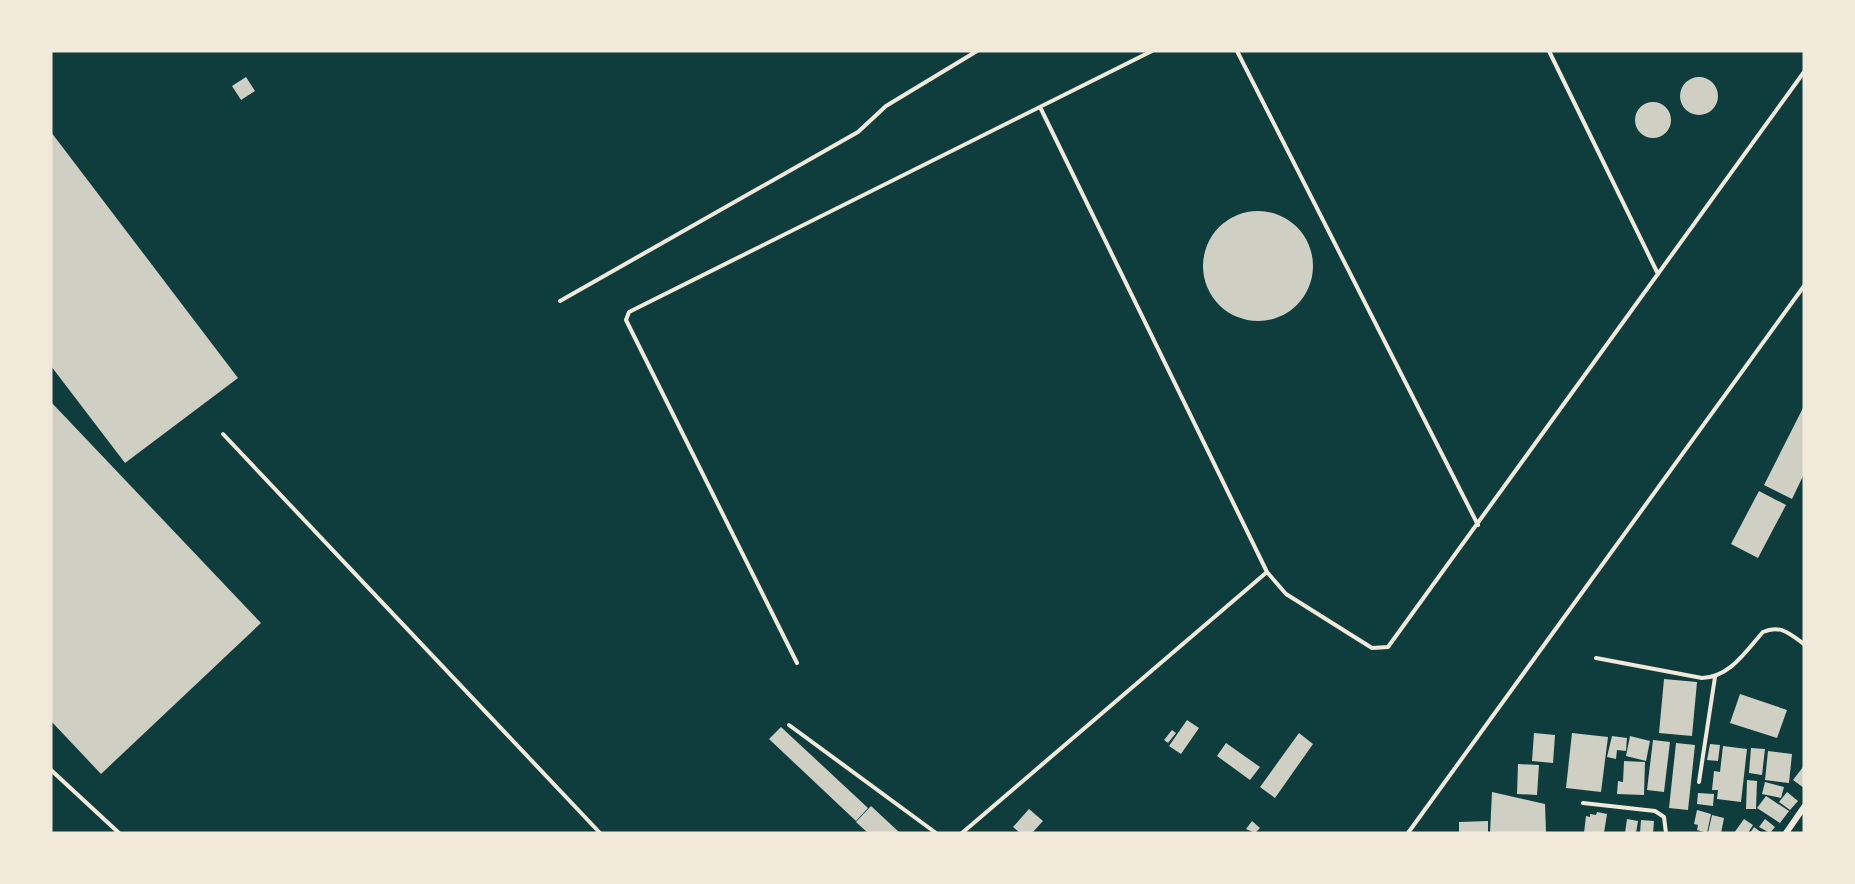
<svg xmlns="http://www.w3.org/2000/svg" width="1855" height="884" font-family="Lato,sans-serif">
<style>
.building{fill:#cfcfc3}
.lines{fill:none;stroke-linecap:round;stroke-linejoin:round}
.service{stroke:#f1e9da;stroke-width:4}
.minor{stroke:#f1e9da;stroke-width:6}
</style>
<rect width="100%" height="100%" fill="#0f3d3e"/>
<path class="building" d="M1680 96a19 19 0 1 1 38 0a19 19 0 1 1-38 0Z
M246,77L255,91L241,100L232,86Z
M1635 120a18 18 0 1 1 36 0a18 18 0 1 1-36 0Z
M51,132L238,378L125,463L51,366Z
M1203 266a55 55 0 1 1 110 0a55 55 0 1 1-110 0Z
M51,402L261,623L101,774L51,721Z
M1804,406V474L1792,499L1764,485Z
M1759,491L1786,505L1758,558L1731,544Z
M1664,679L1697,682L1692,736L1659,733Z
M1740,694L1787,710L1777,738L1730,723Z
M1187,720L1199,728L1181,754L1169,746Z
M781,727L868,808L856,821L769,739Z
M1172,730L1176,733L1168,743L1164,740Z
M1299,733L1313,744L1275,798L1260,787Z
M1534,733L1555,735L1553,763L1532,761Z
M1572,733L1608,737L1601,792L1566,788Z
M1612,736L1627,738L1626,751L1617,750L1616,759L1607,757Z
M1630,736L1650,741L1646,761L1626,756Z
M1653,740L1670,742L1664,792L1647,790Z
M1226,743L1260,767L1250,780L1217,756Z
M1676,743L1695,745L1688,810L1669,808Z
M1710,744L1720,745L1718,761L1707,760Z
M1723,746L1747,749L1741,802L1717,799L1718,790H1712L1714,771L1720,772Z
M1751,748L1765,749L1762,775L1749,773Z
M1768,751L1792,754L1789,783L1765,780Z
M1624,761L1645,762L1644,795L1617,794L1618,781L1623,782Z
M1518,764L1539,765L1537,795L1517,794Z
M1803,767L1804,768V788L1793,780Z
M1747,780L1757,781L1756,809H1746Z
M1765,782L1784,787L1781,798L1762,794Z
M1492,792L1545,804L1546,833H1490Z
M1787,792L1798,801L1790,810L1779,802Z
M1698,793L1714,794L1713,806L1697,804Z
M1766,796L1789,811L1780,823L1757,808Z
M871,806L900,833H868L856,822Z
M1029,809L1043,821L1032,833H1020L1013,827Z
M1697,810L1711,814L1707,833L1697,830L1698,825L1694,824Z
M1597,812L1607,814L1604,833H1584L1586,816L1590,817V814L1596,815Z
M1712,815L1724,818L1721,833H1708Z
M1627,819L1638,821L1636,833H1625Z
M1744,819L1753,825L1748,833H1734Z
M1765,819L1775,827L1770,833L1759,827Z
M1641,820L1654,821L1653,833H1640Z
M1252,821L1260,828L1255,833L1246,829Z
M1488,821V833H1459V822Z
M1754,827L1762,833H1750Z"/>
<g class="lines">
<path class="service" d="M1237,51L1478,525
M1549,51L1658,274
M1041,109L1267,572L1286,594L1372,648L1388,647L1804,72
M560,301L858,132L886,106L977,51
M223,434L600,833
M1596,658L1702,678C1730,677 1745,652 1763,632C1780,624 1790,634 1804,644
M797,663L626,320L629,312L1152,51
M789,725L936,833
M51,770L119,833
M1699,782L1715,677
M1583,803L1655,811L1664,817L1666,833
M962,833L1267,572
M1408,833L1804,286"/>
<path class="minor" d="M1786,833L1804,807"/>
</g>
<rect width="1855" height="884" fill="none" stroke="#f1e9da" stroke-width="105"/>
</svg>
